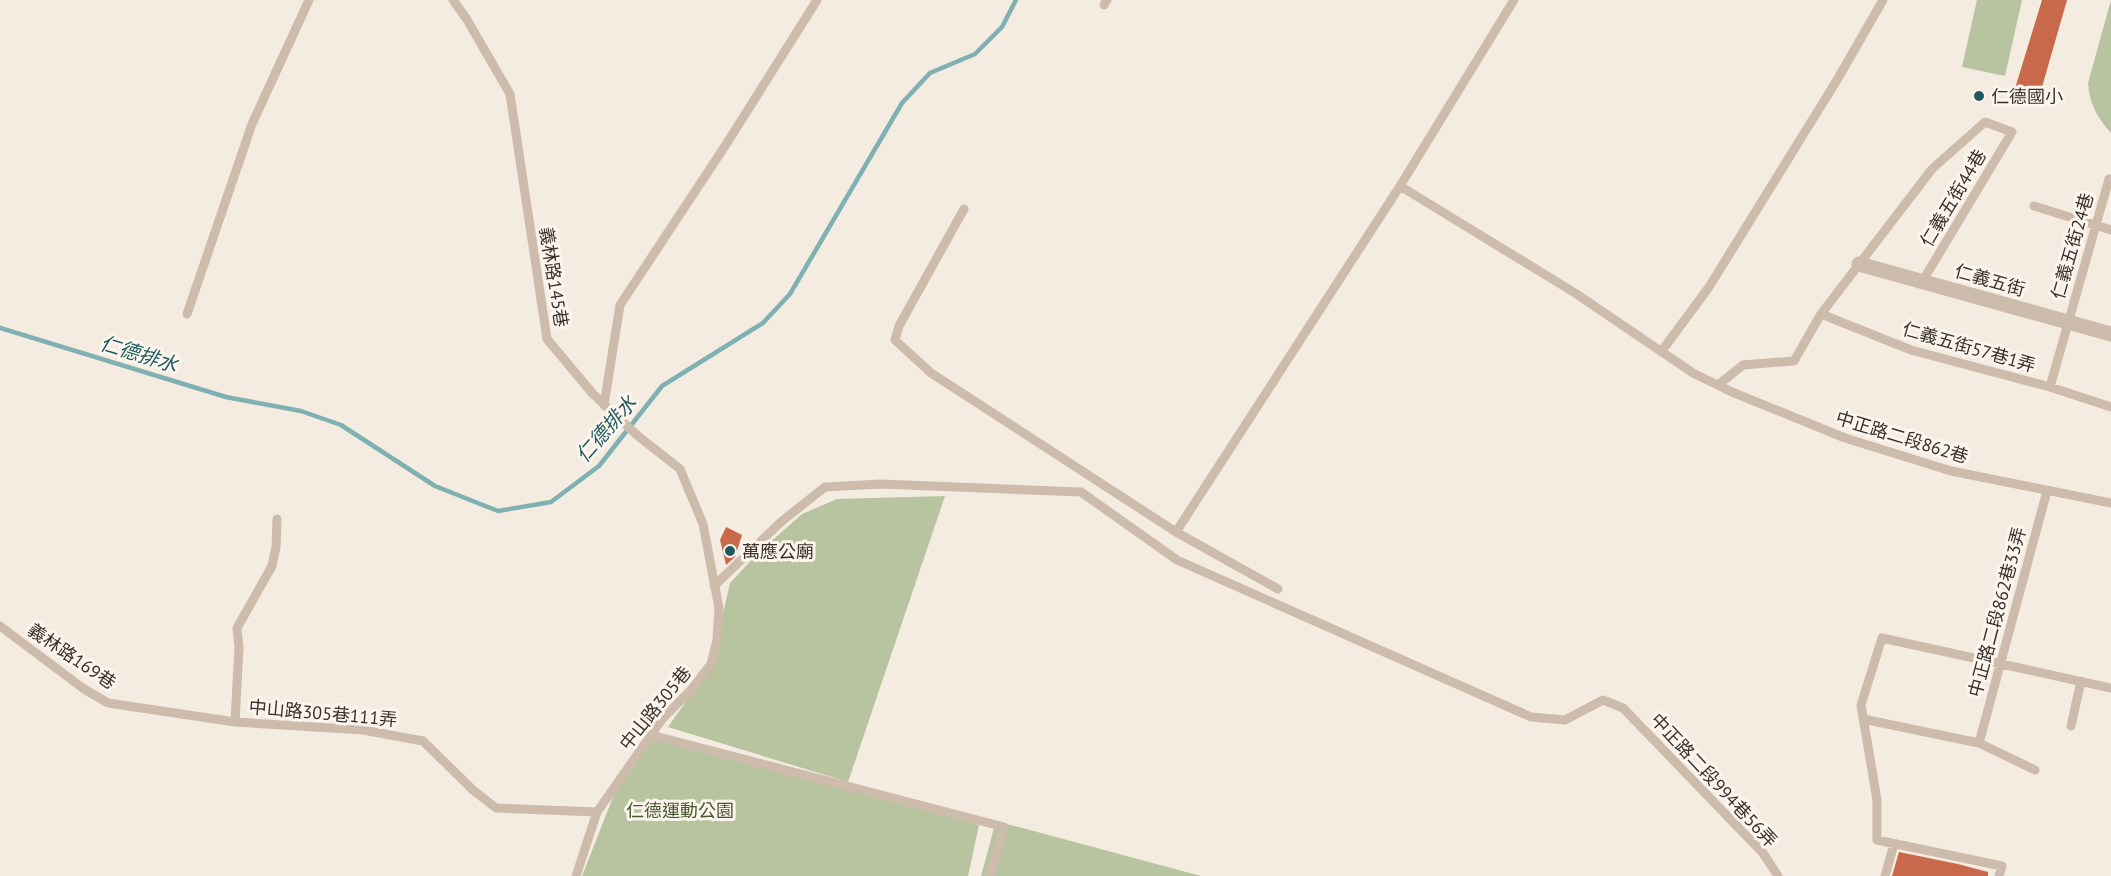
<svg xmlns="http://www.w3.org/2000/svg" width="2111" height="876" font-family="'PT Sans','Noto Sans TC',sans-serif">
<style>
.green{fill:#b8c4a0}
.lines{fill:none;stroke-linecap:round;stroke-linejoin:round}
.stream{stroke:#7fb0b2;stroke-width:4.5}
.building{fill:#c8694b}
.service{stroke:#cdbbac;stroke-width:9}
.minor{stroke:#cdbbac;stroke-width:15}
.poi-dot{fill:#1f5a5e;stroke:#fbf5ee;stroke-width:2}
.labels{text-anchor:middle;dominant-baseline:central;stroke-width:6;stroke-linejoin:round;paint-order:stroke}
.poi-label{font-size:18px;fill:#3b302b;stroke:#fbf5ee;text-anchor:start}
.street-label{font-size:18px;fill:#3b302b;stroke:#fbf5ee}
.park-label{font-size:18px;fill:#4a5a2e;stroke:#fbf5ee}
.water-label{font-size:20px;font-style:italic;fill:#1f5a5e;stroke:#fbf5ee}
</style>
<rect width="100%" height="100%" fill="#f4ebe1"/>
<path class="green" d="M1977,0H2022L2005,76L1962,67Z
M2111,0V133C2098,119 2089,103 2088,83Z
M945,496L848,782L668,727L711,666L730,583L758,553L802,514L837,499Z
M656,735L979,825L968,876H582L619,782Z
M996,821L1201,876H981Z"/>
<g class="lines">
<path class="stream" d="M0,328L226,397L301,411L341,425L435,486L498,511L551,502L599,466L662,386L763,323L790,294L902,103L930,73L975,54L1002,27L1016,0"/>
</g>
<path class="building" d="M2042,0H2067L2038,101L2013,95Z
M726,527L742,535L735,557L726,565L720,540Z
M1899,852L1958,864L1988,872V876H1892Z"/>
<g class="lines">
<path class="service" d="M453,0L466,18L510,94L547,339L593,394L638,436L680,469L703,524L719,608L717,640L711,664L691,690L663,718L597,812L576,876
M1104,5L1107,0
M1400,186L1575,293L1693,373L1732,392L1845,438L1951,471L2111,503
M2034,206L2111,230
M964,209L899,326L895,340L931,373L1176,532L1278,589
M187,314L252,124L309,0
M1821,314L1911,350L2050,387L2111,407
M1661,352L1709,287L1837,80L1883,0
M1718,385L1743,365L1794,361L1821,314L1932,169L1985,122L2012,132L1922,282
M2050,387L2109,179
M604,405L620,305L727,143L817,0
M1176,532L1400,186L1514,0
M714,586L782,521L825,487L881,484L1081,492L1177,560L1531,717L1565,720L1603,700L1623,708L1763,853L1778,876
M0,626L84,689L108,703L235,722L363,730L423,741L473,790L496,808L597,812
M1863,719L1979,743L2035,770
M235,722L239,647L237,628L272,566L276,547L277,519
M2071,726L2081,681
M651,735L1004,827L990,876
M1979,743L2047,491
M1885,876L1894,844
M1999,876L2002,866L1877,840V800L1861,705L1882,638L2111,688"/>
<path class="minor" d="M1859,264L2111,334"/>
</g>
<g class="poi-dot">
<circle cx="1979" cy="96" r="6"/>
<circle cx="730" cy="551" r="6"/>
</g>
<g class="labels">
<g class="poi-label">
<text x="1991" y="96">仁德國小</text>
<text x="742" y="551">萬應公廟</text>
</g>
<g class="street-label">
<text transform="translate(1953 198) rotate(-59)">仁義五街44巷</text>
<text transform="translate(2072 246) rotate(-74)">仁義五街24巷</text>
<text transform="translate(554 277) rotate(81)">義林路145巷</text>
<text transform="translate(1990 280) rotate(16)">仁義五街</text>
<text transform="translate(1969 347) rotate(16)">仁義五街57巷1弄</text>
<text transform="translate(1902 437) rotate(17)">中正路二段862巷</text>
<text transform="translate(1997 612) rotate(-75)">中正路二段862巷33弄</text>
<text transform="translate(72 656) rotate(34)">義林路169巷</text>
<text transform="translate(655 708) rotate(-51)">中山路305巷</text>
<text transform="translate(323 713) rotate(5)">中山路305巷111弄</text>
<text transform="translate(1714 780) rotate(47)">中正路二段994巷56弄</text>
</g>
<g class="park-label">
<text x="680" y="810">仁德運動公園</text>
</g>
<g class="water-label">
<text transform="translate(139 354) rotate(17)">仁德排水</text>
<text transform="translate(606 429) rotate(-49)">仁德排水</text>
</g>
</g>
</svg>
